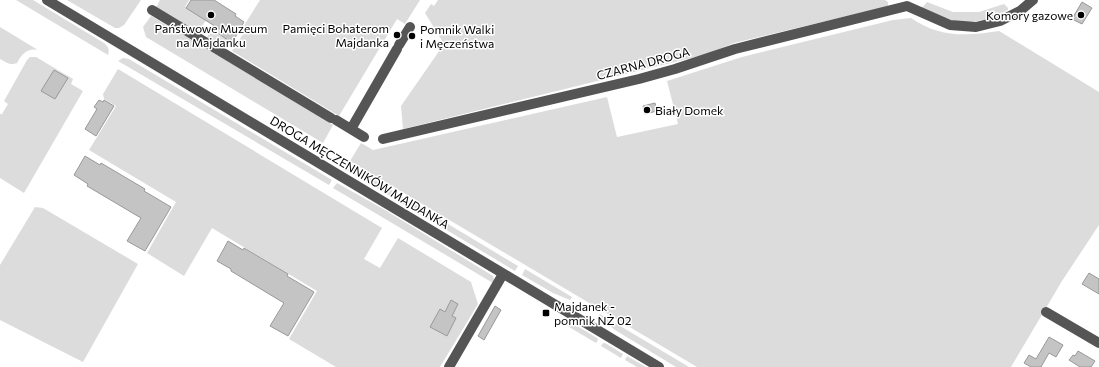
<svg xmlns="http://www.w3.org/2000/svg" width="1099" height="367" font-family="Commissioner,sans-serif">
<style>
.green{fill:#dcdcdc}
.building{fill:#c4c4c4;stroke:#999}
.lines{fill:none;stroke-linecap:round;stroke-linejoin:round}
.minor{stroke:#555;stroke-width:10}
.poi-dot{fill:#000;stroke:#fff;stroke-width:1.5}
.labels{text-anchor:middle;dominant-baseline:central;stroke-width:3;stroke-linejoin:round;paint-order:stroke}
.poi-label{font-size:12px;fill:#000;stroke:#fff;text-anchor:start}
.street-label{font-size:12px;fill:#000;stroke:#fff}
</style>
<rect width="100%" height="100%" fill="#fff"/>
<path class="green" d="M16,0H33L104,43C108,46 110,50 108,55Z
M67,0H141L124,25L119,28H115Z
M160,0H189L185,7L206,20L198,33L156,8Z
M260,0H420L405,24L397,19L339,116L232,51L243,34L240,32Z
M438,0H885L888,2V6L885,7L734,43L707,54L403,129L401,106L444,44L425,13L431,4L434,6Z
M927,2L953,12H979L1004,4L1008,8V10C992,20 969,25 951,20C941,17 931,12 922,8Z
M151,16L258,79L333,125L323,143L146,37L143,27Z
M911,18C940,38 966,36 999,31L1099,92V225L1062,281L1011,367H697L350,161L361,143L373,150L607,97L617,137L678,124L667,81L742,57L893,20Z
M0,27L38,50C27,48 22,54 17,63C10,66 6,62 0,59Z
M217,27L221,30L219,35L232,43L228,48L225,46L226,44L217,39L215,42L207,37L210,33L213,34Z
M30,57H36L73,79L71,84L83,91L24,193L0,178V114H2L8,104L4,101L27,60Z
M123,58L129,59L332,180L329,185L118,61Z
M118,69L382,228L364,259L380,268L398,238L471,282L478,304L440,367H336L289,339L317,291L212,228L184,276L147,253L176,202L89,150L116,106L104,99L103,94Z
M348,164L518,266L515,271L345,169Z
M337,183L385,210L493,276L494,280L493,283L333,188Z
M35,207L43,208L138,264L83,362L0,320V265Z
M525,269L572,297L570,300L553,293L522,275Z
M600,314L679,361L689,367H676L615,330L598,316Z
M560,320L579,327L597,338L598,340L596,343L559,321Z
M603,343H605L623,354L621,358L601,346Z
M627,356L646,367H637L625,360Z"/>
<path class="building" d="M191,0H214L236,14L235,16L244,22L232,43L219,34L221,30L186,8Z
M1082,2L1092,8L1082,24L1072,19Z
M54,70L68,78L55,99L41,91Z
M99,100L103,102L104,100L114,106L96,136L85,129L97,109L94,107Z
M655,103L657,111L645,114L643,106Z
M85,156L100,165L101,163L145,189L144,191L171,207L145,251L127,241L141,218L87,186L88,184L74,175Z
M228,241L243,250L244,248L288,274L287,276L314,292L288,336L270,326L284,303L231,271V269L217,261Z
M1089,273L1099,279V294L1082,284Z
M451,300L458,304L452,316L456,318L447,336L430,327L440,309L445,312Z
M495,306L501,310L484,340L478,336Z
M1049,337L1063,345L1056,357L1049,353L1041,367H1031L1024,363L1029,355L1036,359Z
M1078,351L1095,361L1091,367H1080L1069,360L1073,355L1075,356Z"/>
<g class="lines">
<path class="minor" d="M47,0L659,367
M152,10L331,118
M399,45L410,27
M336,120L364,137
M351,129L397,49
M383,139L639,79L675,69L735,49L907,6L950,25L976,27L1000,21L1020,11L1033,0
M1046,312L1099,343
M449,367L503,274"/>
</g>
<g class="poi-dot">
<circle cx="211" cy="15" r="4"/>
<circle cx="1081" cy="15" r="4"/>
<circle cx="397" cy="35" r="4"/>
<circle cx="412" cy="36" r="4"/>
<circle cx="647" cy="110" r="4"/>
<rect x="542" y="309" width="8" height="8" rx="2"/>
</g>
<g class="labels">
<g class="poi-label">
<text x="1073" y="15" text-anchor="end">Komory gazowe</text>
<text x="211" y="28" text-anchor="middle">Państwowe Muzeum<tspan x="211" dy="14">na Majdanku</tspan></text>
<text x="389" y="28" text-anchor="end">Pamięci Bohaterom<tspan x="389" dy="14">Majdanka</tspan></text>
<text x="420" y="29">Pomnik Walki<tspan x="420" dy="14">i Męczeństwa</tspan></text>
<text x="655" y="110">Biały Domek</text>
<text x="554" y="306">Majdanek -<tspan x="554" dy="14">pomnik NŻ 02</tspan></text>
</g>
<g class="street-label">
<text transform="translate(643 63) rotate(-15)">CZARNA DROGA</text>
<text transform="translate(360 172) rotate(31)">DROGA MĘCZENNIKÓW MAJDANKA</text>
</g>
</g>
</svg>
